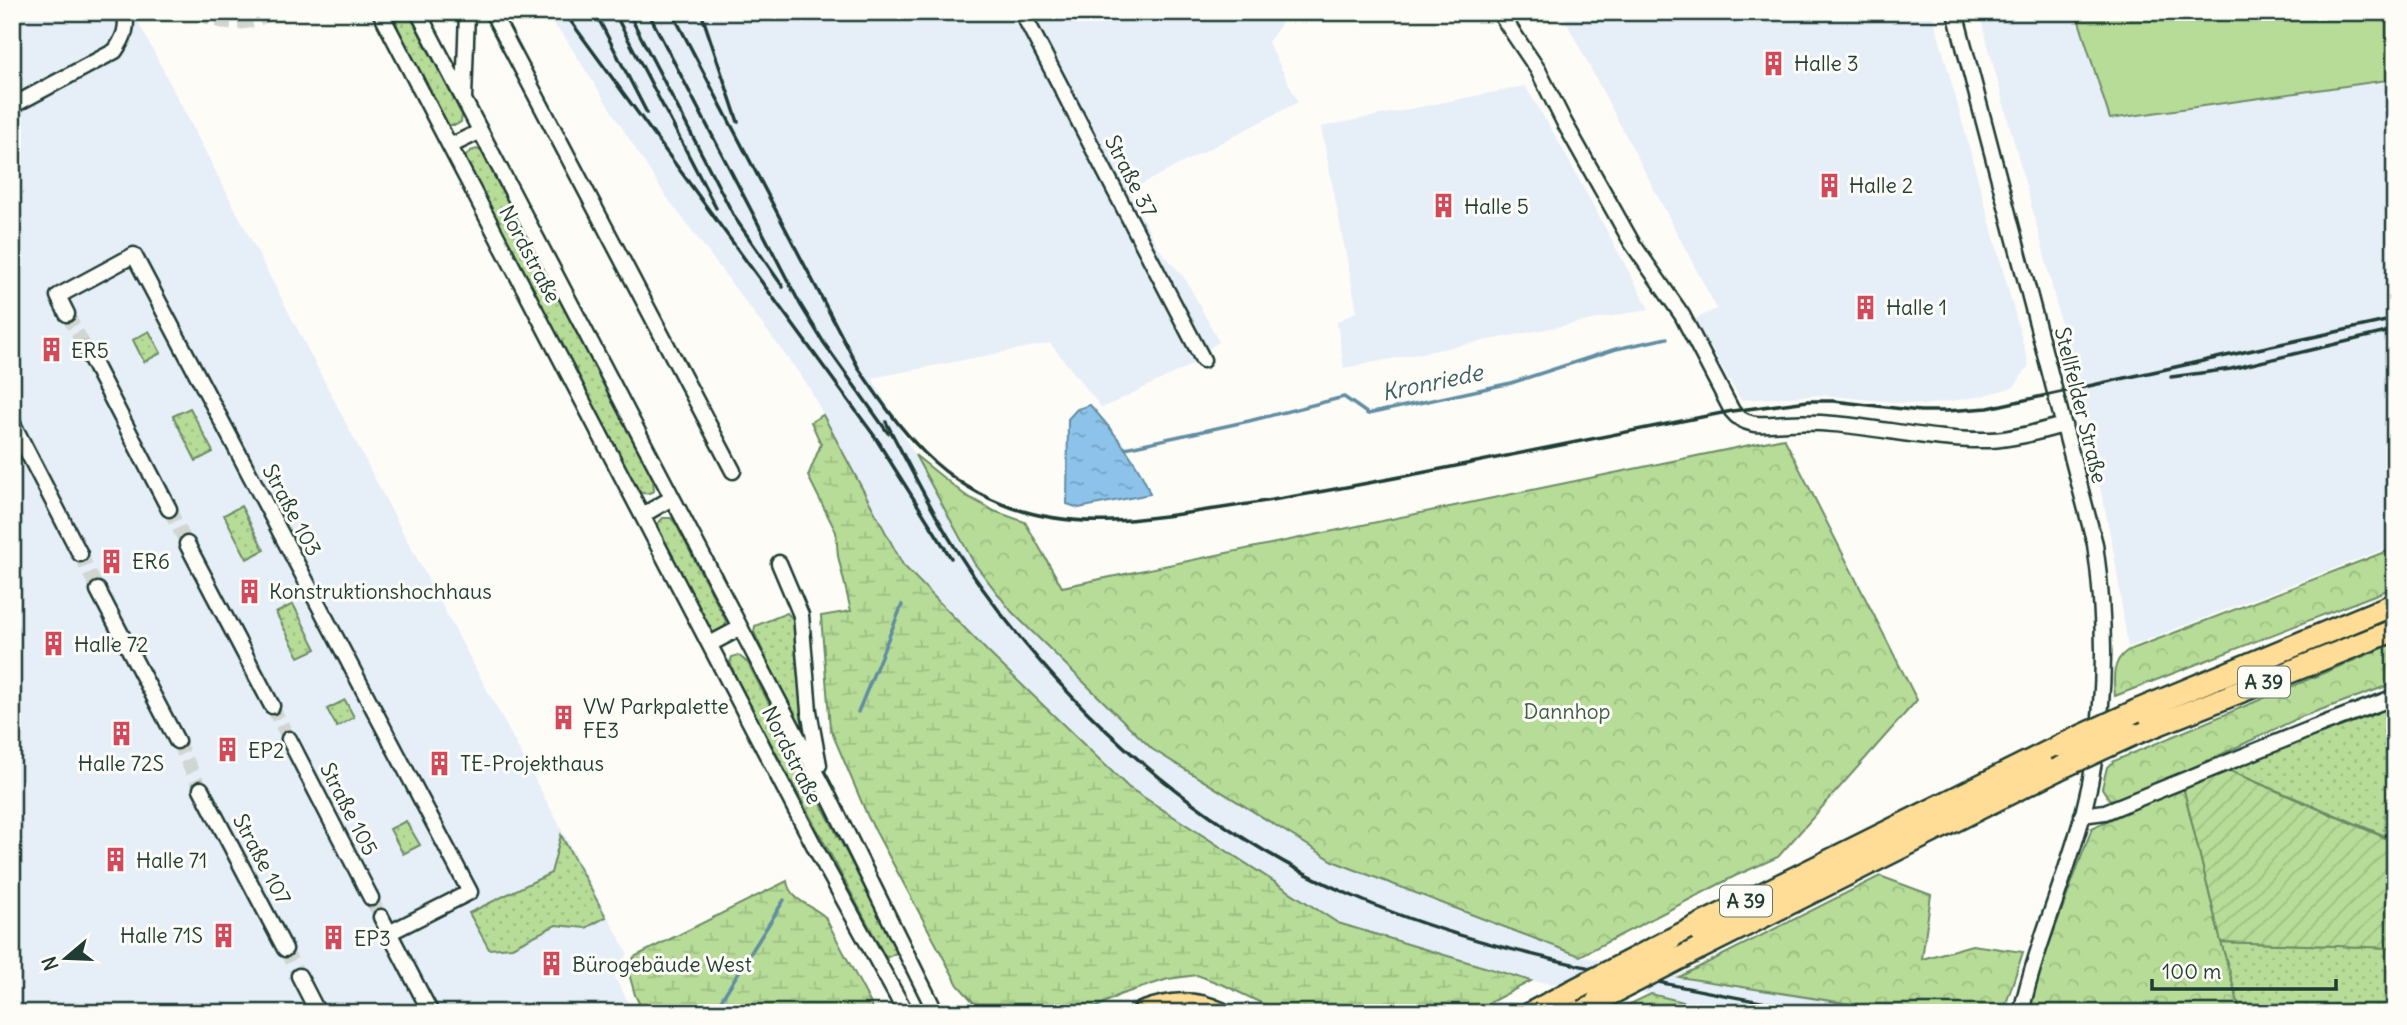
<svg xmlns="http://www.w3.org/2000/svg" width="2407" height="1025" font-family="Delius,sans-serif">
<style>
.built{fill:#e6eef8}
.grass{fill:url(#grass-dots);stroke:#6b8c66;stroke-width:2}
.forest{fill:url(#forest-crowns);stroke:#6b8c66;stroke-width:2}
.wetland{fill:url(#wetland-marsh);stroke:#6b8c66;stroke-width:2}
.garden{fill:url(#garden-furrows);stroke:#6b8c66;stroke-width:2}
.pitch{fill:#b7dc97;stroke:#6b8c66;stroke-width:2}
.water{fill:url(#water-ripples);stroke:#618da2;stroke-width:2}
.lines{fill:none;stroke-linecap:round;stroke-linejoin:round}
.stream{stroke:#618da2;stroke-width:3.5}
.minor-tunnel{stroke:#d1d6d0;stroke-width:14;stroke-dasharray:14 7;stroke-linecap:butt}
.minor-casing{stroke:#1f3d34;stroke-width:19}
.highway-casing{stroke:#1f3d34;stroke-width:26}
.minor{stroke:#fdfcf7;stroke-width:14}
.highway{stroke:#ffdd96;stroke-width:21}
.rail{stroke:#1f3d34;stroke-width:3.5}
.highway-bridge-casing{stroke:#1f3d34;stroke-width:26;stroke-linecap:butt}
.highway-bridge{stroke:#ffdd96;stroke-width:21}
.labels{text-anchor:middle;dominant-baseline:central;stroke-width:6;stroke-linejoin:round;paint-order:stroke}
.shield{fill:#fdfcf7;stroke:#62766e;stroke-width:2}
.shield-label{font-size:19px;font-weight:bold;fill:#1f3d34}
.poi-label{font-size:21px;fill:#1f3d34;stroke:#fdfcf7;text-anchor:start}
.street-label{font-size:21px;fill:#1f3d34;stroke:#fdfcf7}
.park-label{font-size:21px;fill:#3d5d48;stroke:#fdfcf7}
.water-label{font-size:23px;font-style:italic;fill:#3a5e62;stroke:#fdfcf7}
</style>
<defs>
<pattern id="grass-dots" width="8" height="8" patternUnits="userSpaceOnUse" patternTransform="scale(1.75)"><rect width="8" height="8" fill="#b7dc97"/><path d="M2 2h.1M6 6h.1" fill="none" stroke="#9dbe83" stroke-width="1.8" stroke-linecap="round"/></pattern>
<pattern id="forest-crowns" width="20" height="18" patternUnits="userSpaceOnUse" patternTransform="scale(1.75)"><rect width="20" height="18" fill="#b7dc97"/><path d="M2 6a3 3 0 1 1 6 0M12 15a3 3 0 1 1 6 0" fill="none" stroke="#9dbe83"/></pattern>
<pattern id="wetland-marsh" width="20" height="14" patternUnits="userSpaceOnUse" patternTransform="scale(1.75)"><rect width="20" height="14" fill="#b7dc97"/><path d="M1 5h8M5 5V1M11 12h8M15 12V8" fill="none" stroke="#9dbe83"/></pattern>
<pattern id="garden-furrows" width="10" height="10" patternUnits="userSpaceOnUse" patternTransform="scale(1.75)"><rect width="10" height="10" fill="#b7dc97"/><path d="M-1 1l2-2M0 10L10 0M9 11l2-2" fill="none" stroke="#9dbe83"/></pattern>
<pattern id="water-ripples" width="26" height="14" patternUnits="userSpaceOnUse" patternTransform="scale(1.75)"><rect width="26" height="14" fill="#8dc3eb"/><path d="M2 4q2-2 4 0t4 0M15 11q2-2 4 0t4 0" fill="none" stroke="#73a0bf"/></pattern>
</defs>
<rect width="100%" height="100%" fill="#fdfcf7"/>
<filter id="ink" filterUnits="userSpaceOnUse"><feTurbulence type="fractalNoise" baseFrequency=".0143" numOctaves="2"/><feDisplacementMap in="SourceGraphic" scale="14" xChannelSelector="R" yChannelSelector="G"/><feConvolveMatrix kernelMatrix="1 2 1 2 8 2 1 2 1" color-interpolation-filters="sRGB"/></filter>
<g filter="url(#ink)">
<path class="built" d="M12,12H133L390,508L628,954L612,972L634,1013H12Z
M543,12H1290L1268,42L1298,102L1129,191L1157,246L1186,280L1219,342L1209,348L1212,355L1102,408L1050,343L872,378L974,563L1012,612L1152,749L1580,956L1679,977L1907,1013H1728L1651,994L1531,981L1338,923L1128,787L989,653L903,565L807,384L663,192L564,36Z
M1561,12H1932L2029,365L2014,387L1977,397L1923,405L1821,395L1741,400L1694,319L1717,309Z
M1979,12H2076L2110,119L2395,79V545L2128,647L2115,559L2105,509L2043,249Z
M1525,86L1556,137L1649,309L1344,368L1337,322L1357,311L1321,127Z"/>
<path class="grass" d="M393,12H408L462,115L461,122L456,125H449L444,120L401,37Z
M477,149L482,152L653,479L654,491C646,495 642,494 636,488L466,164V156L470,151Z
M149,331L161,353L144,362L133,340Z
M190,408L213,452L196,461L173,416Z
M241,506L264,550L247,559L224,515Z
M663,518H671L676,524L726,621L725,628L719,632H713L709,627L660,532L658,523Z
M293,604L316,649L299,657L276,613Z
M787,613L792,618L797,630L803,722L800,726L795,722L754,632L755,626Z
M738,655L748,663L898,952L886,958L737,680L730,662L732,657Z
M345,700L354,717L337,727L327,709Z
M2395,703V840L2228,770L2254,755Z
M406,821L420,845L403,854L390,829Z
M561,835L606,917L586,928L556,925L512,947L489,949L469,913L551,873Z
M2221,942L2395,948V1013H2241Z
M1651,994L1728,1013H1611Z"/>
<path class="forest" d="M1784,438L1917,700L1778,857L1735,876L1580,956L1335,862L1152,749L1012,612L974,563L915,455L965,495L994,511L1025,522L1062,587Z
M2395,548V587L2115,696C2113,679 2112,661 2127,651Z
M2395,643V683L2301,717L2147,789L2117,800L2109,799L2102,788L2107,767L2114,761Z
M2183,786L2221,942L2241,1013H2028L2039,972L2092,828Z
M1880,876L1931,895L1922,959L1972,945L2023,952L2003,1013H1907L1679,977Z"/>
<path class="wetland" d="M823,415L903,565L989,653L1128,787L1338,923L1531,981L1470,1013H1282L1226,986L1197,975L1168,979L1119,995L1086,1013H983L958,985L868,817L830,728L821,616L851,611L838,556L836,532L808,476L821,444L811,422Z
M787,881C789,900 812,905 825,917L870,1002L873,1013H644L635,995L628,970L634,957Z"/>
<path class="garden" d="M2228,770L2395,842V948L2221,942L2183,786Z"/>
<path class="pitch" d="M2076,12H2395V79L2110,119Z"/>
<path class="water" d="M1090,405C1112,430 1139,462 1150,494L1079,508L1067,504L1068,419L1077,409Z"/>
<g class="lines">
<path class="stream" d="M1125,448L1249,421L1344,397L1368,414L1511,383L1616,349L1667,338
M858,712L902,605
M713,1013L784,900"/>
<path class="minor-tunnel" d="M198,12C222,26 248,27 272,12
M67,314L87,351
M169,509L187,544
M80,554L98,590
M272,706L289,739
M177,741L201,789
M371,898L381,917
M285,949L299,976"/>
<defs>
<path id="minor" d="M380,12L818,853L906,1013
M418,12L829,797L936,1013
M492,12L733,471
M1022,12L1203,360
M1499,12L1538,70L1564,122L1632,243L1682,315L1732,411C1746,429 1766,424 1787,423C1855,419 1921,442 1990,440C2015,439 2040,431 2064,425
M1955,12L2095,544C2108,634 2106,725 2083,814C2065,881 2036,945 2021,1013
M464,98L467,12
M12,106L115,51C124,38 128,28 125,12
M450,146L479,132
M67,314L58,296L134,255L470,892L389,933
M87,351L169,509
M12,422L80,554
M643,515L672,498
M187,544L272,706
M779,563L801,615L809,711L819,765
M98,590L177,741
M710,644L740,628
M289,739L371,898
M201,789L285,949
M2082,815L2105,812L2313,728L2395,697
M381,917L431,1013
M299,976L318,1013"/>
<path id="highway" d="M2136,711L2395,604
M2134,734L2395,630
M1670,940L2060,746
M1698,949L2056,770
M1143,1013C1170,1003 1194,1001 1220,1013
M1531,1013L1572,991
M1576,1013L1597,1001"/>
</defs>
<use href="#minor" class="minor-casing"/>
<use href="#highway" class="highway-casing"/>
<use href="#minor" class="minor"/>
<use href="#highway" class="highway"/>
<path class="rail" d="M564,12L881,445
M595,12L647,113
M614,12L716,208
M628,12L735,218L783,287
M648,12L800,304L824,343L888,433
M672,12L859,369C901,431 939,483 1013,508C1085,532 1149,518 1222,508C1294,497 1365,484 1436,470C1535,450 1634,431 1732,411L1808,401H1834L1920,411H1946L1988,408L2395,319
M701,12L738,122
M2171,377L2231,369L2395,330
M886,422C915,477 943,534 980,585C1072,715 1201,829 1348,894C1435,933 1525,954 1618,974C1687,988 1755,1002 1825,1013
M876,439L951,558"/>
<defs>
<path id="highway-bridge" d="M2060,746L2136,711
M2056,770L2134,734
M1572,991L1670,940
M1597,1001L1698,949"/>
</defs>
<use href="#highway-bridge" class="highway-bridge-casing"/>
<use href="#highway-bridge" class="highway-bridge"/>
</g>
</g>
<defs>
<symbol id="building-bare" viewBox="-9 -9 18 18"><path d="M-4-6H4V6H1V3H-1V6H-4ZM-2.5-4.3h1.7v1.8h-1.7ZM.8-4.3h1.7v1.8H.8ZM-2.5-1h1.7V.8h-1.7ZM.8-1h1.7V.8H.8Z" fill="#d1495b" stroke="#fdfcf7" stroke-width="2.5" paint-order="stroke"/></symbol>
</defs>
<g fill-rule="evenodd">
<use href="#building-bare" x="1756" y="46" width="35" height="35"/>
<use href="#building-bare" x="1812" y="168" width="35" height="35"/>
<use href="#building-bare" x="1426" y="188" width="35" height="35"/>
<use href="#building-bare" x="1848" y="290" width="35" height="35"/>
<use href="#building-bare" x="34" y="332" width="35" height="35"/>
<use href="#building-bare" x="94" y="544" width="35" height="35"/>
<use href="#building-bare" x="232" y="574" width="35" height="35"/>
<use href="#building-bare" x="36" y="626" width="35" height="35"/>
<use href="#building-bare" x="546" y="700" width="35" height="35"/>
<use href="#building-bare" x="104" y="716" width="35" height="35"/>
<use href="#building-bare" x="210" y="732" width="35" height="35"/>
<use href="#building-bare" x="422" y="746" width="35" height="35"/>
<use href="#building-bare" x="98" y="842" width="35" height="35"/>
<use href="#building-bare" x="206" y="918" width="35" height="35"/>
<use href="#building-bare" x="316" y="920" width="35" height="35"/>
<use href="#building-bare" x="534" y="946" width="35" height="35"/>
</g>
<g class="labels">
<g class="shield">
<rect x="2238" y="666.5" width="52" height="31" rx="5"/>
<rect x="1720" y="885.5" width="52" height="31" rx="5"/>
</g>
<g class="shield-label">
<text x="2264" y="682">A 39</text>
<text x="1746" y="901">A 39</text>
</g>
<g class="poi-label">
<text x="1794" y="63">Halle 3</text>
<text x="1849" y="185">Halle 2</text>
<text x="1464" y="206">Halle 5</text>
<text x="1886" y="307">Halle 1</text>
<text x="71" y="350">ER5</text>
<text x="132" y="561">ER6</text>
<text x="269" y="591">Konstruktionshochhaus</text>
<text x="74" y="644">Halle 72</text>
<text x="583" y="706">VW Parkpalette<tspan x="583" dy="24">FE3</tspan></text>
<text x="248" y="750">EP2</text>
<text x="121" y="763" text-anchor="middle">Halle 72S</text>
<text x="460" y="763">TE-Projekthaus</text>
<text x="136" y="860">Halle 71</text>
<text x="203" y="935" text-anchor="end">Halle 71S</text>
<text x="354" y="938">EP3</text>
<text x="572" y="964">Bürogebäude West</text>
</g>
<g class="street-label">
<text transform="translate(1131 176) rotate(63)">Straße 37</text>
<text transform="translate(530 254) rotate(62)">Nordstraße</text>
<text transform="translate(2081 405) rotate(76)">Stellfelder Straße</text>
<text transform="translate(292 510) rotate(62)">Straße 103</text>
<text transform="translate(792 755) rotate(63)">Nordstraße</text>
<text transform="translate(349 809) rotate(63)">Straße 105</text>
<text transform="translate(262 859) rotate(62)">Straße 107</text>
</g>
<g class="park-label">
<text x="1567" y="711">Dannhop</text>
</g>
<g class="water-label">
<text transform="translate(1432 382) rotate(-12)">Kronriede</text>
</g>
</g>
<rect width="2407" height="1025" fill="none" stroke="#fdfcf7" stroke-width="42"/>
<rect x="21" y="21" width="2365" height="983" fill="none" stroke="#1f3d34" stroke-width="2.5" filter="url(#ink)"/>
<g transform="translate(66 958) rotate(251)" stroke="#fdfcf7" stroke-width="5" paint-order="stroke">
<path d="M0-5L12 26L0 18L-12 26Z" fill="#1f3d34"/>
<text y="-10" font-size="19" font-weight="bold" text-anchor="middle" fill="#1f3d34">N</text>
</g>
<path d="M2152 979v10h184v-10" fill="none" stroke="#1f3d34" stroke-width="3.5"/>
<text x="2162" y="979" font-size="21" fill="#1f3d34" stroke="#fdfcf7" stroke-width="5" paint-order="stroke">100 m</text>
</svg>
